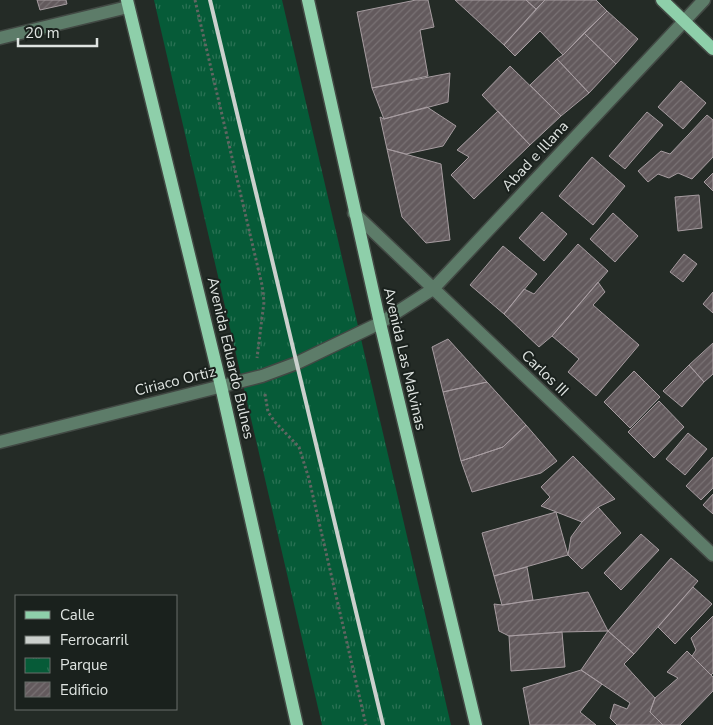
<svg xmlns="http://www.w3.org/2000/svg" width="713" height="725" font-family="'Nunito Sans',sans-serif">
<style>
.park{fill:url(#park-tufts)}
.building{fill:url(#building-hatch);stroke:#a69ca0}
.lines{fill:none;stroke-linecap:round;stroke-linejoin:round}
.minor-casing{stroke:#424944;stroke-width:15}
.major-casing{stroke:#424944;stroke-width:15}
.path{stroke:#606662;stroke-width:3;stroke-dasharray:2.5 2.5;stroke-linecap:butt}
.minor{stroke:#5d7c69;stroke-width:12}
.major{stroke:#8ecfaa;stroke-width:12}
.rail{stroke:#cbd0cd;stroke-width:4}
.labels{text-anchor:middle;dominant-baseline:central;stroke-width:4;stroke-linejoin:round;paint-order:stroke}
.street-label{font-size:15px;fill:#dfe4e1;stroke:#1a211d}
</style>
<defs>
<pattern id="park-tufts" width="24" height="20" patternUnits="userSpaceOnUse" patternTransform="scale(1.25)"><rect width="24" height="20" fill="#065b38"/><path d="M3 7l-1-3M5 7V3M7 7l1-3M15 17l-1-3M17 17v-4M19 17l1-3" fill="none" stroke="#2a7254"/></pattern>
<pattern id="building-hatch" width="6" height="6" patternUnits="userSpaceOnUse" patternTransform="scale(1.25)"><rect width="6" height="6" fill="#635a5d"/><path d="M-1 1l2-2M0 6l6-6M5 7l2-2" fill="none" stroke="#797274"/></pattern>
</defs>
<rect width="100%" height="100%" fill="#242b26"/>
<path class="park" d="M154,0H282L451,725H322Z"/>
<path class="building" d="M37,0H66L67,4L40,10Z
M416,0H428L434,27L420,30L428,76L372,88L357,12Z
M455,0H526L536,9L504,45Z
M526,0H545L536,9Z
M545,0H596L607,11L563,55L540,31L515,56L504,45Z
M607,11L638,39L616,64L584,33Z
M584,33L616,64L589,93L557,59L563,55Z
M557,59L589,93L561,116L530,85Z
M510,66L561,116L530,145L482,95Z
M450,73L448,102L384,119L372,88Z
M681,81L706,103L683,129L658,107Z
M427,107L456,126L443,146L406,154L387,149L380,117L384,119Z
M498,111L530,145L474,199L451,175L469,157L457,150Z
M647,112L663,125L625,169L609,156Z
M707,115L713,120V157L692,179L678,173L669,178L658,174L648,182L638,171L661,151L670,154Z
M387,149L441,164L450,240L426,243L402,217Z
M592,157L625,186L593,225L559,196Z
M713,173V191L704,182Z
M699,195L702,228L678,231L675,197Z
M542,212L567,234L544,261L519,238Z
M613,213L638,236L615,262L590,239Z
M578,244L608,271L552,336L539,347L504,314L524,289L534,294Z
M503,246L537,274L504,314L470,285Z
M684,254L697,264L683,282L670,272Z
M598,282L605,292L593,305L639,345L596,396L568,372L579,359L552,336Z
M713,292V313L703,304Z
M448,339L487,382L443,392L432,347Z
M713,343V374L704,382L689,365Z
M689,365L704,382L682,407L663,391Z
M634,371L660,397L630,428L604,402Z
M487,382L526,425L503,447L461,461L443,392Z
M659,401L684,427L654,458L628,432Z
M526,425L557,461L541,473L472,492L461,461L503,447Z
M688,433L707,449L685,475L666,459Z
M573,456L615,499L598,507L582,522L541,506L550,497L541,487Z
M713,457V488L701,500L686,486Z
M713,494V514L703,505Z
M598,507L621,533L582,569L568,555L571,537L582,522Z
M556,512L568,555L494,576L482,533Z
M641,534L659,550L621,590L604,573Z
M671,558L698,581L634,654L608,631Z
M527,567L533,600L502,605L494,576Z
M693,587L712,604L675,644L658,627Z
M588,592L608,631L562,632L509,636L499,631L494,604L502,605Z
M713,616V673L711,675L692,656L696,650L691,638Z
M608,631L634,654L624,664L655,698L650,712L663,725H617L610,718L614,704L627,709L630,703L581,670Z
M562,632L565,667L511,671L509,636Z
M687,651L713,677V691L680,725H663L650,712L655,698L678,678L667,672Z
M581,670L602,684L580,712L596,725H530L523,688Z"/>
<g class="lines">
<defs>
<path id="minor" d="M0,38L128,7
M354,213L713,555
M0,442L262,376L297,363L380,323L433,289L704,0"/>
<path id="major" d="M127,0L221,386L297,725
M308,0L380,323L476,725
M662,0L713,49"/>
</defs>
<use href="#minor" class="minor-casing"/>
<use href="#major" class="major-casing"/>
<path class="path" d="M195,0L262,285L264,302L257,358
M265,394L268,412L275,422L299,447L309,479L366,725"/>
<use href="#minor" class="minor"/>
<use href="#major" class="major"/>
<path class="rail" d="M210,0L383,725"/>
</g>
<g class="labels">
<g class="street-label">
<text transform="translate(535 156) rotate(-47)">Abad e Illana</text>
<text transform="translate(231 358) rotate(77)">Avenida Eduardo Bulnes</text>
<text transform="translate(405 359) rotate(77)">Avenida Las Malvinas</text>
<text transform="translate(545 373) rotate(44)">Carlos III</text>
<text transform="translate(175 381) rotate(-14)">Ciriaco Ortiz</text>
</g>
</g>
<rect x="15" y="595" width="162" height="115" fill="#1a211d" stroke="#696f6b"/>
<rect x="25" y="611" width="25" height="8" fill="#8ecfaa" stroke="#696f6b"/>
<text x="60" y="620" font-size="15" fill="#dfe4e1">Calle</text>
<rect x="25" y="636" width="25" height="8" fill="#cbd0cd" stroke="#696f6b"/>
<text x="60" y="645" font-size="15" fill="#dfe4e1">Ferrocarril</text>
<rect x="25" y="658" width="25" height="15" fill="url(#park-tufts)" stroke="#696f6b"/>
<text x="60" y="670" font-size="15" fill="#dfe4e1">Parque</text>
<rect x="25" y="682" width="25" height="15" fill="url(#building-hatch)" stroke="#696f6b"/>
<text x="60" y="695" font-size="15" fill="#dfe4e1">Edificio</text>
<path d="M18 38v8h79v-8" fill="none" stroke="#dfe4e1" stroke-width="2.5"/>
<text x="25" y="38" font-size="15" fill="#dfe4e1" stroke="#1a211d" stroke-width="4" paint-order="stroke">20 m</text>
</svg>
